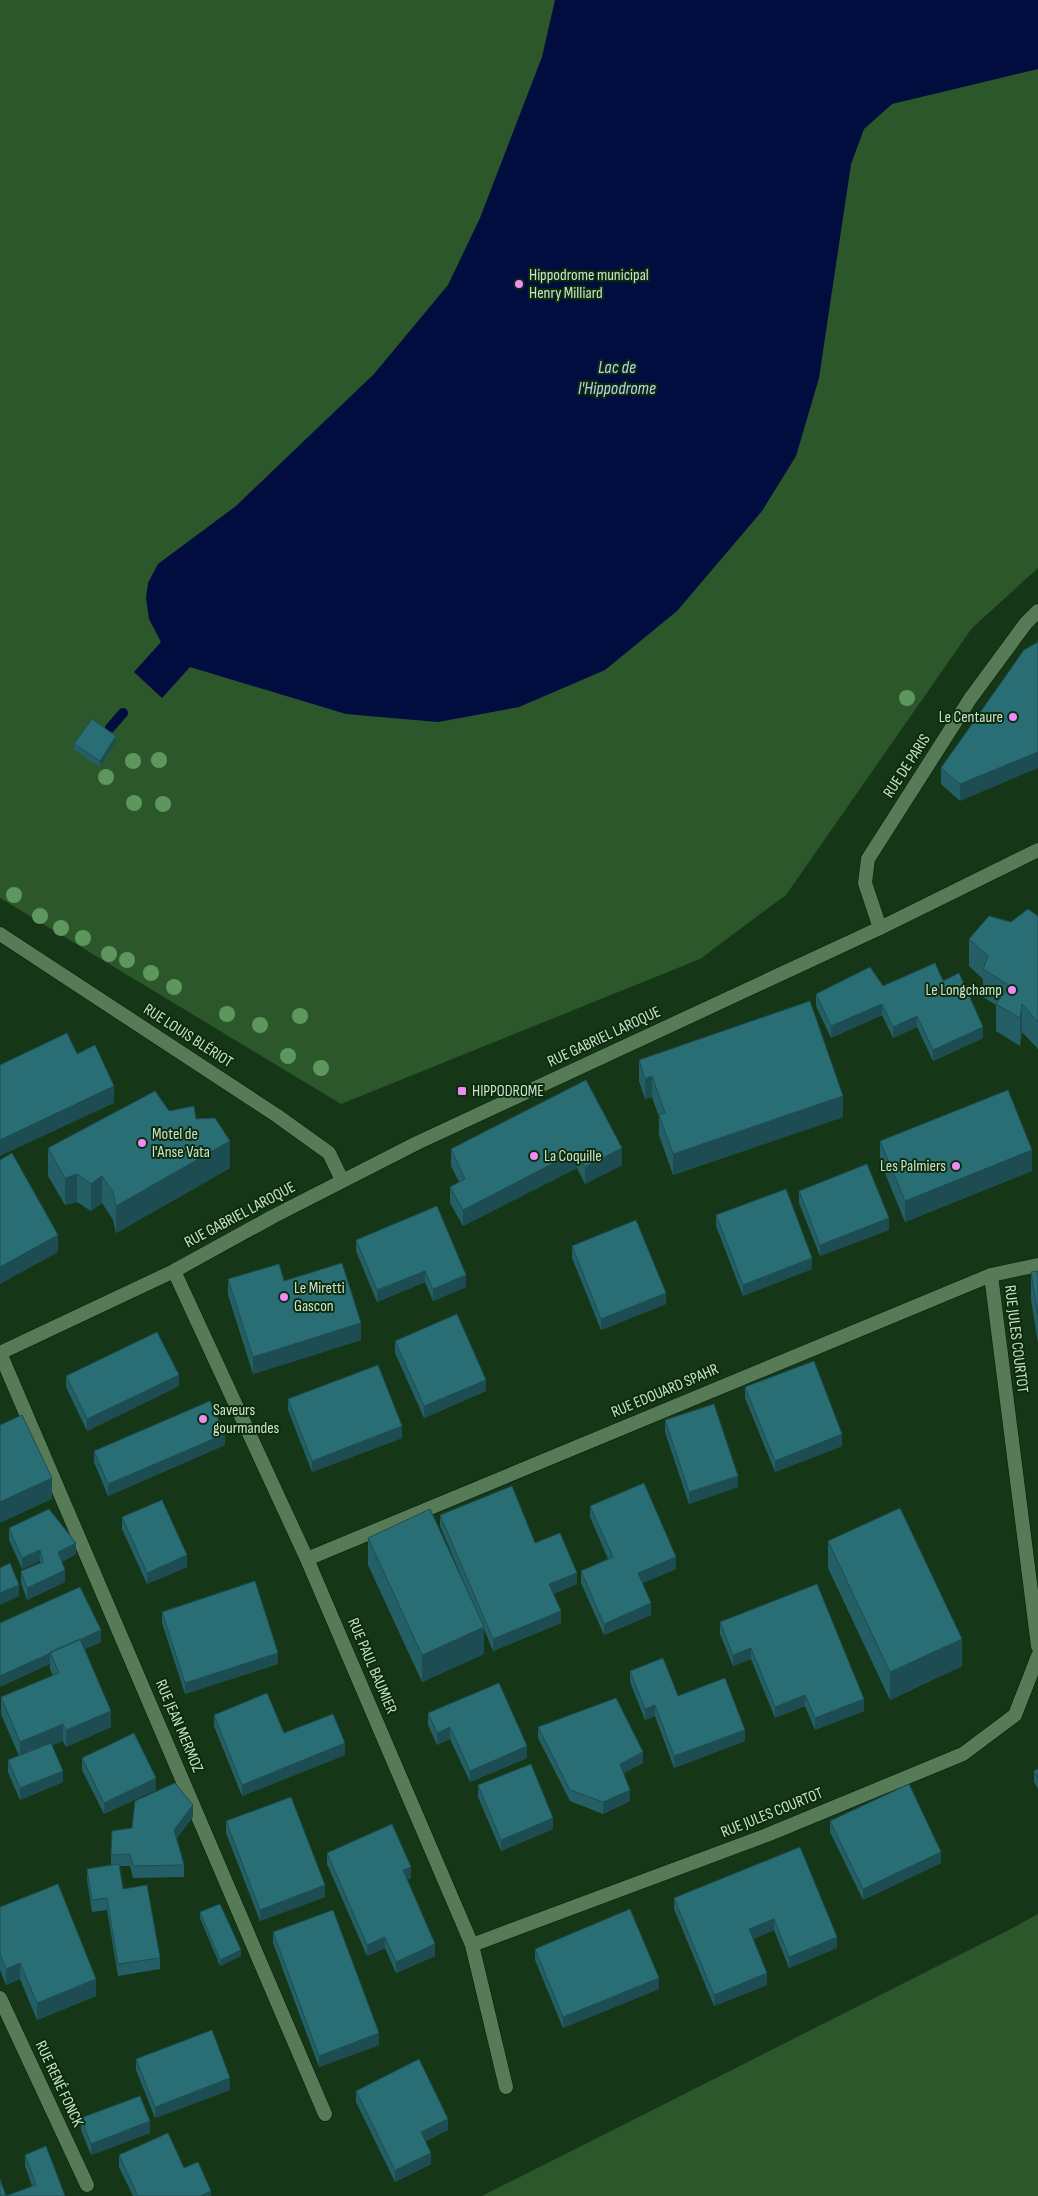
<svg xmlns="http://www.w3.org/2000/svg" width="1038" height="2196" font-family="'Sofia Sans Condensed',sans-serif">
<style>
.green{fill:#2b572b}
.water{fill:#010c3f}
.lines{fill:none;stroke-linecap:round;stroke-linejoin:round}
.stream{stroke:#010c3f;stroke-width:10}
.minor-casing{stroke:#001e01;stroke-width:15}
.tertiary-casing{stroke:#001e01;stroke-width:15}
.minor{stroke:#587b57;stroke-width:14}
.tertiary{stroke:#587b57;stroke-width:14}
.tree{fill:#5e975e}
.wall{fill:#245f65}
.shaded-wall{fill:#1d4d52}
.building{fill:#2a6e75;stroke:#1d4d52}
.poi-dot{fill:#ef8bf7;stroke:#0b2d0d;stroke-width:2}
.labels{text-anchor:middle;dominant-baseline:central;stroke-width:4;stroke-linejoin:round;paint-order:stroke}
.poi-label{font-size:16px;fill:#cee1cd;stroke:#0b2d0d;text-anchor:start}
.street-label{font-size:16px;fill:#cee1cd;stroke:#0b2d0d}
.water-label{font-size:18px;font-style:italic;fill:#bccef0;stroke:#0b2d0d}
</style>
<rect width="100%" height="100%" fill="#163717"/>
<path class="green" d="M0,0H1038V568L972,628L786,895L700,959L341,1104L0,898Z
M1038,1914V2196H482L1005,1932Z"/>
<path class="water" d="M555,0H1038V69L892,104L864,129L851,164L819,378L796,456L762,511L677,611L605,670L519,707L438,722L346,714L190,667L162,698L134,672L161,642L149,619L146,598L148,583L158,564L236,506L283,461L374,374L448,285L480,218L542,57Z"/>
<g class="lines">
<path class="stream" d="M110,728L123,713"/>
<defs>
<path id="minor" d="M880,928L865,883L868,859L970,699L1026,623L1038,611
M174,1271L307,1559L472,1945L506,2087
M991,1275L1038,1646
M0,1353L325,2114
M307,1559L991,1275L1038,1265
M472,1945L767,1835L963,1754L1015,1715L1038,1656
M0,1998L87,2185"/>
<path id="tertiary" d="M0,934L276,1115L329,1153L342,1180
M0,1353L174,1271L272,1217L417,1143L880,928L1038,850"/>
</defs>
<use href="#minor" class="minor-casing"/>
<use href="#tertiary" class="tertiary-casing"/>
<use href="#minor" class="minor"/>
<use href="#tertiary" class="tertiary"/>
</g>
<g class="tree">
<circle cx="907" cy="698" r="8"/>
<circle cx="159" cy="760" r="8"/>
<circle cx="133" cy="761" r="8"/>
<circle cx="106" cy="777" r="8"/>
<circle cx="134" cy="803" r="8"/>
<circle cx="163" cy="804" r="8"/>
<circle cx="14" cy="895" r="8"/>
<circle cx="40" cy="916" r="8"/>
<circle cx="61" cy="928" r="8"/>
<circle cx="83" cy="938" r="8"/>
<circle cx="109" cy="954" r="8"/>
<circle cx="127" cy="960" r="8"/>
<circle cx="151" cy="973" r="8"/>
<circle cx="174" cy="987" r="8"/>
<circle cx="227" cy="1014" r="8"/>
<circle cx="300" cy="1016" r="8"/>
<circle cx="260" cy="1025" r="8"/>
<circle cx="288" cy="1056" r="8"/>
<circle cx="321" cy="1068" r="8"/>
</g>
<path class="wall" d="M1038,642L960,801L941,784V768Z
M116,742L100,767L74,750V744Z
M1038,916V1049L1022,1032L1020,1046L996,1031V1005L983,997V979L969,966V939L1011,922Z
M943,981L983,1038L933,1061L917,1027L893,1038L882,1015L831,1038L816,1006V994Z
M639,1060L843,1117L673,1175L659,1135V1117L652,1097L645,1099L639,1081Z
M586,1080L622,1165L585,1184L577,1168L463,1226L450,1203V1187L459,1182L451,1166V1149Z
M169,1111L196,1119L230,1168L116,1233L113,1220L102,1203L91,1211L77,1202L65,1205L48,1176V1148Z
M880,1141L1032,1171L905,1222L880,1161Z
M799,1191L889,1230L820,1256L799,1203Z
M716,1215L812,1269L743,1296L716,1226Z
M356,1240L466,1287L433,1301L425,1282L377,1302L356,1251Z
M572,1246L666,1304L601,1330L572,1258Z
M1038,1271V1343L1031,1300V1272Z
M228,1279L284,1281L361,1340L253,1374L228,1295Z
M395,1341L486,1391L424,1418L395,1353Z
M66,1376L179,1386L87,1431L66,1387Z
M745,1387L842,1446L775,1472L745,1398Z
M288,1399L402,1438L312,1472L288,1410Z
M665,1420L738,1487L689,1504L665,1432Z
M225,1445L108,1496L94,1462V1451Z
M590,1506L676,1569L642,1583L651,1615L604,1635L581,1583V1571L608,1559L590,1517Z
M440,1515L535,1543L577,1584L553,1594L561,1623L493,1651L484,1629V1654L422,1682L368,1565V1538L474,1606L440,1526Z
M122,1517L187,1567L147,1584L122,1529Z
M9,1528L76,1554L62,1562L65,1582L27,1600L21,1583V1571L40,1563V1561L22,1569L9,1540Z
M828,1541L962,1666L890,1700L828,1568Z
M162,1612L278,1664L185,1694L162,1623Z
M720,1622L864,1711L815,1730L805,1706L775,1718L751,1659L733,1666L720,1634Z
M0,1623L101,1642L85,1649L111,1727L66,1747L63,1741L52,1745L63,1782L20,1800L8,1772V1760L19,1756L1,1714V1697L53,1676L50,1669V1664Z
M630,1671L678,1696L745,1741L674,1768L655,1716L645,1720L630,1682Z
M428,1713L527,1758L470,1782L450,1739L437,1745L428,1725Z
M214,1715L284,1733L345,1755L242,1796L214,1726Z
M538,1727L643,1763L624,1773L630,1801L603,1814L570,1801L538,1738Z
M82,1758L156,1790L104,1814L82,1770Z
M1038,1769V1789L1034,1782V1771Z
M478,1785L553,1829L501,1851L478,1797Z
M193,1817L177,1838L184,1865V1877L133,1878L130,1866H119L123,1889L160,1958V1969L118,1976L107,1910L92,1912L87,1880V1869L111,1865V1855L132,1828Z
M226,1821L325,1897L260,1921L226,1833Z
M830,1821L941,1863L863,1900L830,1832Z
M800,1847L837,1948L789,1968L774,1930L753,1939L767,1985L714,2006L674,1909V1898Z
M327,1853L411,1878L407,1880L435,1956L396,1973L385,1948L367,1956L327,1864Z
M0,1907L96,1996L37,2020L20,1979L6,1985L0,1970Z
M200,1912L241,1956L220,1966L200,1918Z
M273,1932L379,2045L319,2067L273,1943Z
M535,1949L659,1989L563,2028L535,1960Z
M136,2059L230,2090L155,2118L136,2070Z
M356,2091L448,2130L425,2141L431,2164L395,2182L356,2102Z
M81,2118L150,2133L91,2155L81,2130Z
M25,2155L65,2196H6L32,2186L25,2166Z
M119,2155L184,2168L211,2196H133L119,2167Z"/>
<path class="shaded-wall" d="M116,736V742L100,767V761Z
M1038,752V768L960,801V784Z
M882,1004V1015L831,1038V1026Z
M1022,1004V1032L1020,1046V1018Z
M917,1016V1027L893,1038V1027Z
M983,1027V1038L933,1061V1050Z
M652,1076V1097L645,1099V1079Z
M114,1086V1103L0,1156V1140Z
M843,1096V1117L673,1175V1154Z
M230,1141V1168L116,1233V1206Z
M622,1148V1165L585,1184V1167Z
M1032,1150V1171L905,1222V1201Z
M577,1151V1168L463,1226V1210Z
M77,1174V1202L65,1205V1178Z
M102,1176V1203L91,1211V1184Z
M889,1218V1230L820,1256V1245Z
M58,1235V1252L0,1284V1267Z
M812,1258V1269L743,1296V1285Z
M425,1271V1282L377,1302V1290Z
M466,1275V1287L433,1301V1289Z
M666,1293V1304L601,1330V1319Z
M361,1323V1340L253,1374V1357Z
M179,1375V1386L87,1431V1419Z
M486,1380V1391L424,1418V1406Z
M402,1426V1438L312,1472V1461Z
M225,1434V1445L108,1496V1484Z
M842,1434V1446L775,1472V1461Z
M738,1476V1487L689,1504V1492Z
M52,1478V1499L0,1523V1502Z
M76,1543V1554L58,1564V1552Z
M40,1550V1561L22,1569V1558Z
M187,1555V1567L147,1584V1573Z
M676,1557V1569L638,1585V1573Z
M65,1570V1582L27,1600V1588Z
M577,1573V1584L549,1596V1584Z
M19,1585V1596L0,1605V1593Z
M651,1603V1615L604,1635V1624Z
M561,1611V1623L493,1651V1639Z
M484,1627V1654L422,1682V1655Z
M101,1630V1642L54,1663L50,1653Z
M962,1639V1666L890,1700V1672Z
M751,1648V1659L733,1666V1655Z
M50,1653V1664L0,1687V1676Z
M278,1653V1664L185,1694V1683Z
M805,1695V1706L775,1718V1707Z
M864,1699V1711L815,1730V1718Z
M655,1705V1716L645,1720V1709Z
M111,1711V1727L66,1747V1730Z
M63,1724V1741L20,1759V1742Z
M450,1727V1739L437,1745V1733Z
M745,1730V1741L674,1768V1756Z
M345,1743V1755L242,1796V1785Z
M527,1746V1758L470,1782V1771Z
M643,1752V1763L620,1775V1764Z
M63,1771V1782L20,1800V1788Z
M156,1778V1790L104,1814V1803Z
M630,1790V1801L603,1814V1802Z
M193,1805V1817L174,1841V1830Z
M553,1818V1829L501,1851V1840Z
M941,1852V1863L863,1900V1889Z
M411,1867V1878L403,1882V1870Z
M325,1885V1897L260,1921V1910Z
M774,1919V1930L749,1941V1929Z
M385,1937V1948L367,1956V1945Z
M837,1937V1948L789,1968V1957Z
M435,1944V1956L396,1973V1962Z
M241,1950V1956L220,1966V1960Z
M20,1963V1979L6,1985V1969Z
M767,1973V1985L714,2006V1995Z
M659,1978V1989L563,2028V2017Z
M96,1979V1996L37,2020V2003Z
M379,2033V2045L319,2067V2056Z
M230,2078V2090L155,2118V2107Z
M448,2119V2130L421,2144V2132Z
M150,2121V2133L91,2155V2144Z
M431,2153V2164L395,2182V2170Z
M211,2191V2196H200Z"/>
<path class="building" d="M1038,642V752L960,784L941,768L1024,650Z
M92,719L116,736L100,761L74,744Z
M1028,909L1038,916V1022L1022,1004L1020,1018L996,1004L1010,986L983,969L988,956L969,939L989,916L1011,922Z
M935,963L943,981L959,973L983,1027L933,1050L917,1016L893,1027L882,1004L831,1026L816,994L870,967L883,986Z
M810,1001L843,1096L673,1154L659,1115L665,1113L652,1076L645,1079L639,1060Z
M67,1033L77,1054L95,1045L114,1086L0,1140V1065Z
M586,1080L622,1148L585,1167L577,1151L463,1210L450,1187L465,1179L451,1149Z
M1008,1090L1032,1150L905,1201L880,1141Z
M155,1091L169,1111L194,1106L196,1119L215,1118L230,1141L116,1206L113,1192L102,1176L91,1184L77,1174L65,1178L48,1148Z
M12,1153L58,1235L0,1267V1160Z
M867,1164L889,1218L820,1245L799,1191Z
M786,1189L812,1258L743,1285L716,1215Z
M437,1206L466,1275L433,1289L425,1271L377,1290L356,1240Z
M636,1220L666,1293L601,1319L572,1246Z
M342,1263L361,1323L253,1357L228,1279L279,1264L284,1281Z
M1038,1271V1315L1031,1272Z
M457,1314L486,1380L424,1406L395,1341Z
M157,1332L179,1375L87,1419L66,1376Z
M814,1361L842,1434L775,1461L745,1387Z
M378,1365L402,1426L312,1461L288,1399Z
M210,1401L225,1434L108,1484L94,1451Z
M714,1404L738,1476L689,1492L665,1420Z
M22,1415L52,1478L0,1502V1425Z
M644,1483L676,1557L638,1573L651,1603L604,1624L581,1571L613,1557L590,1506Z
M512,1486L535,1543L560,1533L577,1573L549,1584L561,1611L493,1639L440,1515Z
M162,1500L187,1555L147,1573L122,1517Z
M900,1508L962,1639L890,1672L828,1541Z
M49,1509L76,1543L58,1552L65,1570L27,1588L21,1571L43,1562L40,1550L22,1558L9,1528Z
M430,1509L484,1627L422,1655L368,1538Z
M10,1563L19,1585L0,1593V1568Z
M255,1581L278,1653L185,1683L162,1612Z
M817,1584L864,1699L815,1718L805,1695L775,1707L751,1648L733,1655L720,1622Z
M80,1587L101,1630L0,1676V1623Z
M80,1639L111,1711L66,1730L63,1724L20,1742L1,1697L59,1673L50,1652Z
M663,1658L678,1696L725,1678L745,1730L674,1756L655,1705L645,1709L630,1671Z
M499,1683L527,1746L470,1771L450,1727L437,1733L428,1713Z
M267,1693L284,1733L333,1714L345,1743L242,1785L214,1715Z
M616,1698L643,1752L620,1764L630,1790L603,1802L570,1790L538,1727Z
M134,1733L156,1778L104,1803L82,1758Z
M51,1743L63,1771L20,1788L8,1760Z
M531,1764L553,1818L501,1840L478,1785Z
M1038,1769V1778L1034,1771Z
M175,1783L193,1805L174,1830L184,1865L133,1866L130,1854L111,1855L112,1831L132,1828L135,1801Z
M909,1784L941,1852L863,1889L830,1821Z
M291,1797L325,1885L260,1910L226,1821Z
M392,1824L411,1867L403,1870L435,1944L396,1962L385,1937L367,1945L327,1853Z
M800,1847L837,1937L789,1957L774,1919L749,1929L767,1973L714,1995L674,1898Z
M119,1864L123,1889L147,1885L160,1958L118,1964L107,1898L92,1900L87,1869Z
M58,1884L96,1979L37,2003L20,1963L6,1969L0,1954V1907Z
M220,1904L241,1950L220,1960L200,1912Z
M630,1909L659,1978L563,2017L535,1949Z
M333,1910L379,2033L319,2056L273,1932Z
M212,2030L230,2078L155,2107L136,2059Z
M419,2059L448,2119L421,2132L431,2153L395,2170L356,2091Z
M140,2096L150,2121L91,2144L81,2118Z
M168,2133L184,2168L198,2162L211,2191L200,2196H138L119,2155Z
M46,2146L65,2196H0V2179L6,2196L36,2185L25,2155Z"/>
<g class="poi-dot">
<circle cx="519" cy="284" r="5"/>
<circle cx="1013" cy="717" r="5"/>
<circle cx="1012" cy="990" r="5"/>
<rect x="457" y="1086" width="10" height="10" rx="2.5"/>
<circle cx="142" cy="1143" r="5"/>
<circle cx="534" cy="1156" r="5"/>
<circle cx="956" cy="1166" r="5"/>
<circle cx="284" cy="1297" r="5"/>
<circle cx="203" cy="1419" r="5"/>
</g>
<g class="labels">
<g class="poi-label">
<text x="529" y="275">Hippodrome municipal<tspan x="529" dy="18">Henry Milliard</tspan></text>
<text x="1003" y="717" text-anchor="end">Le Centaure</text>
<text x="1002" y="990" text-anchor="end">Le Longchamp</text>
<text x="472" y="1091">HIPPODROME</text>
<text x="152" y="1134">Motel de<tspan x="152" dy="18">l'Anse Vata</tspan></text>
<text x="544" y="1156">La Coquille</text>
<text x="946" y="1166" text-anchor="end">Les Palmiers</text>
<text x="294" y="1288">Le Miretti<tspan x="294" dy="18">Gascon</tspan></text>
<text x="213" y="1410">Saveurs<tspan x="213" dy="18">gourmandes</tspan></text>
</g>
<g class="street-label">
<text transform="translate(907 766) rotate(-57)">RUE DE PARIS</text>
<text transform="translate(188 1036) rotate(33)">RUE LOUIS BLÉRIOT</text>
<text transform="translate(604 1037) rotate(-25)">RUE GABRIEL LAROQUE</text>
<text transform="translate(240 1215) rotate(-28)">RUE GABRIEL LAROQUE</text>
<text transform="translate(1016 1339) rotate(83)">RUE JULES COURTOT</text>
<text transform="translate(665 1391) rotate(-23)">RUE EDOUARD SPAHR</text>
<text transform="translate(372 1666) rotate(67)">RUE PAUL BAUMIER</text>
<text transform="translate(179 1726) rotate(67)">RUE JEAN MERMOZ</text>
<text transform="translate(772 1813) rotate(-22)">RUE JULES COURTOT</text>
<text transform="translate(59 2084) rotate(65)">RUE RENÉ FONCK</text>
</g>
<g class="water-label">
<text x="617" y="367">Lac de<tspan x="617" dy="21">l'Hippodrome</tspan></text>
</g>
</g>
</svg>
